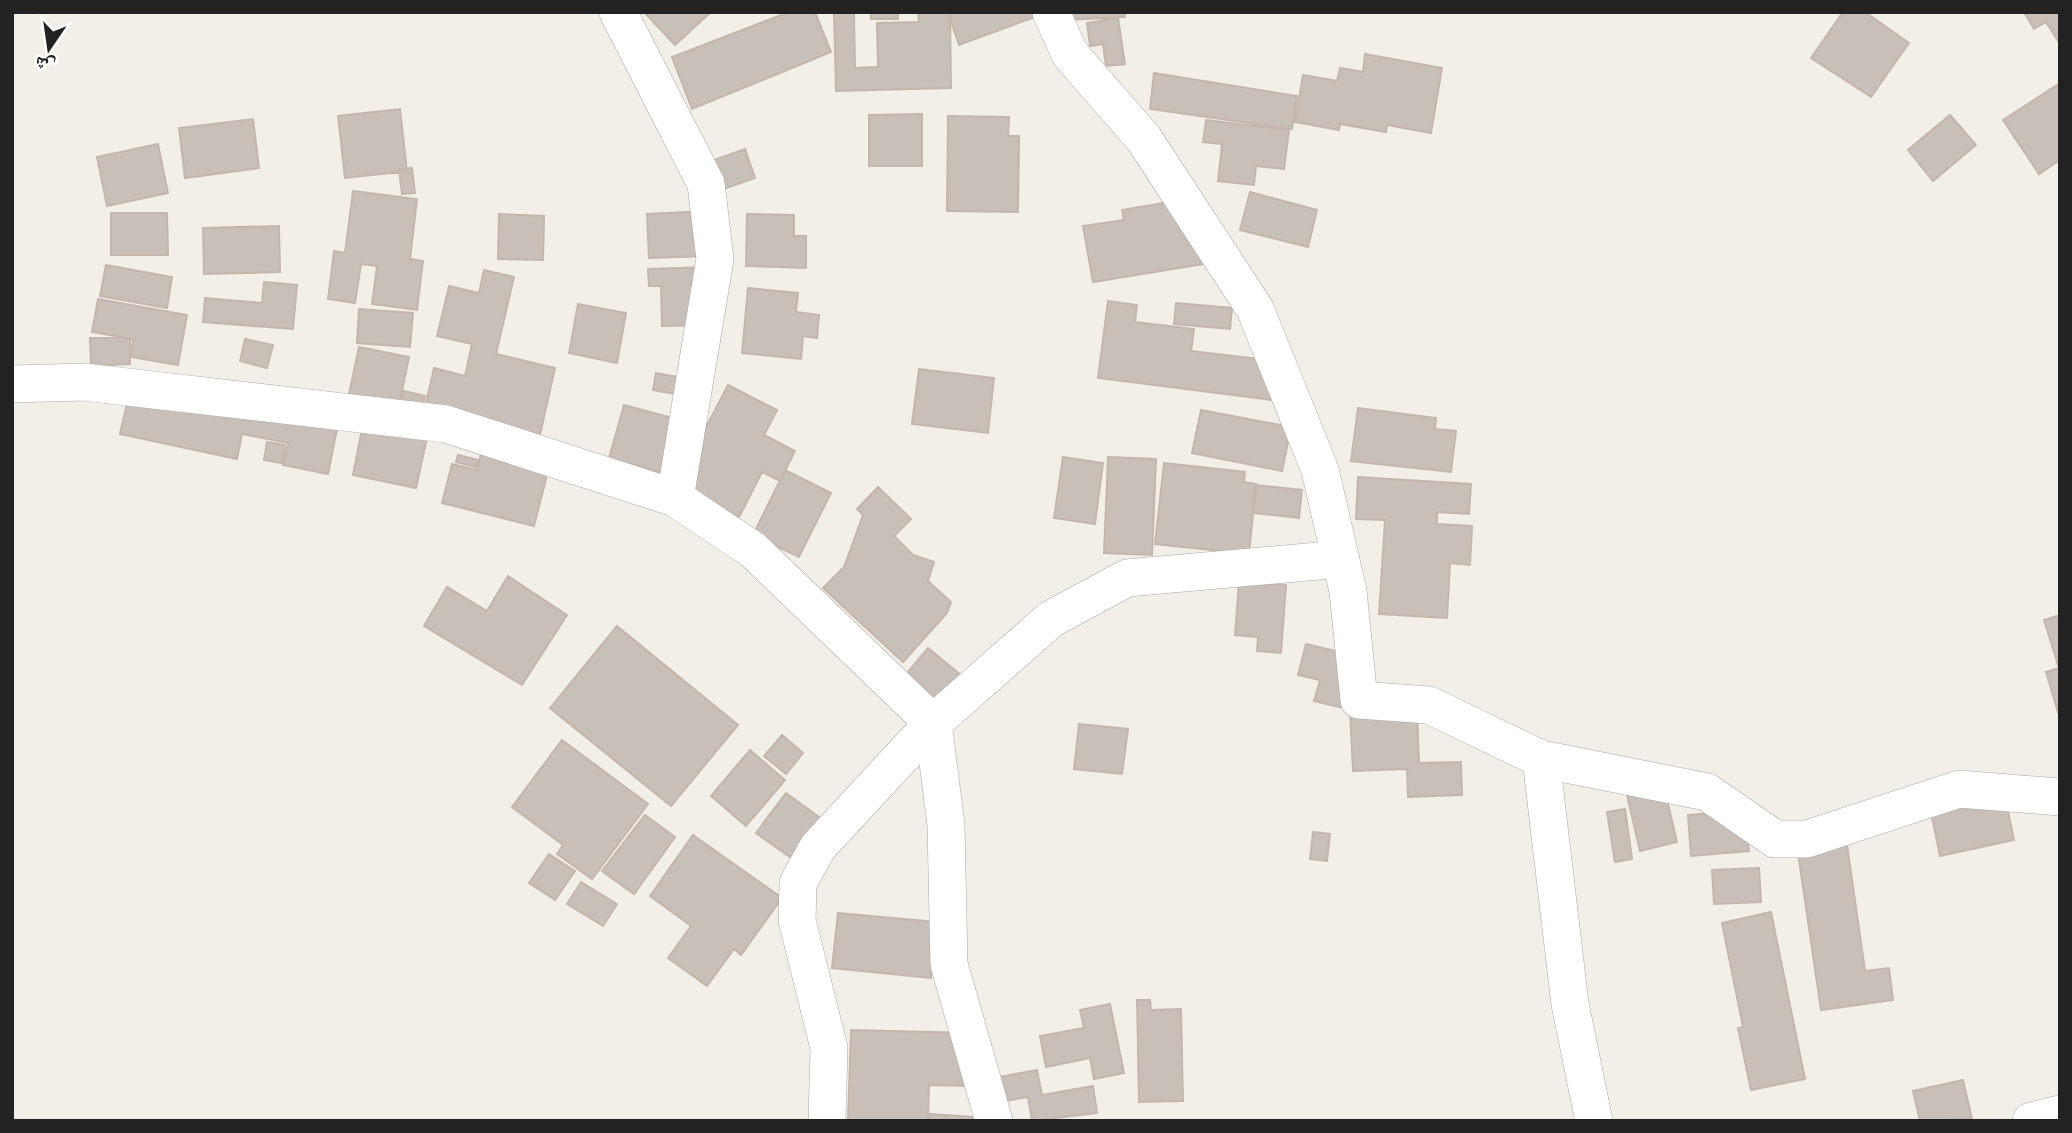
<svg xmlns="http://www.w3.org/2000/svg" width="2072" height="1133" font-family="Helvetica,'Noto Naskh Arabic',sans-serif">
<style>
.building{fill:#c7bfb8;stroke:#c4b6ab;stroke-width:2}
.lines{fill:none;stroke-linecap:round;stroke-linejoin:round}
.minor-casing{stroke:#a9a9a9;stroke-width:38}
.minor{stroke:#fff;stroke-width:37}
</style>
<rect width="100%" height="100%" fill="#f2efe9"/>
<path class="building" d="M644,12H711L675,45Z
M789,12H815L831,52L692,109L672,57Z
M834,12H854L855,68L878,67L877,23L919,22L918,12H950L951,88L836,91Z
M871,12H898V19H871Z
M948,12H1033L1035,17L959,45Z
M1068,12H1125V17L1068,20Z
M1843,12H1865L1909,43L1871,97L1811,58Z
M2024,12H2060V44L2046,22L2034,29Z
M1118,18L1125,64L1106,66L1103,44L1090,46L1087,23Z
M1365,54L1442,68L1431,133L1387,125L1386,132L1340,124L1339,130L1295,122L1303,75L1337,81L1340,68L1363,72Z
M1154,73L1297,96L1292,129L1150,109Z
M2060,83V160L2039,174L2003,120Z
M400,109L407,171L345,178L338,116Z
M922,114V166H869V115Z
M1950,115L1976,145L1933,181L1908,150Z
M948,116L1009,117L1008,136H1019L1018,212L947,211Z
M253,119L259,168L185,178L179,128Z
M1206,120L1289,130L1284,169L1256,166L1254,185L1218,181L1222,144L1203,142Z
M158,144L168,193L107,206L97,157Z
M745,149L755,178L721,190L711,161Z
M412,168L415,193L402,194L399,169Z
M353,191L417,199L410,259L423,261L417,310L372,304L377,266L361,264L355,303L328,299L334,251L345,253Z
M1250,192L1317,210L1308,247L1240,230Z
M1193,198L1204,264L1093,282L1083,226L1124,220L1122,210Z
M706,211L708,256L649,258L647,214Z
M111,213H167L168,255H111Z
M499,214L544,216L543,260L498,259Z
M747,214L794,215V236H806V268L746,266Z
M279,226L280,272L204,274L203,228Z
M106,265L172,277L167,308L100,296Z
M710,267L712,325L662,326L661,286H649L648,269Z
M484,270L514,277L496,354L555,368L539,439L424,412L434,368L465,376L472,344L437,336L449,286L479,293Z
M264,282L297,285L293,329L203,322L205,298L262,303Z
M748,288L798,293L796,312L819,315L817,338L803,336L801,359L742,353Z
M98,299L187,315L178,365L131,357L133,339L92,332Z
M1108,301L1137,305L1135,322L1194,329L1191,351L1284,362L1279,401L1098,378Z
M1176,303L1232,308L1230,329L1174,324Z
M578,304L626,313L617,363L569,353Z
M359,309L413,313L410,347L357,343Z
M90,338H130V364L91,366Z
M245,339L273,345L267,368L240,361Z
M359,347L409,357L399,405L349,394Z
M919,369L994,378L988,433L912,424Z
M656,373L678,377L675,394L653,390Z
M728,385L777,410L764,435L795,451L780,481L762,472L739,517L676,485Z
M404,391L425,396L416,432L395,427Z
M128,399L338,424L328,474L283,465L288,443L242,434L237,459L120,434Z
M624,405L676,419L661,473L609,458Z
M1358,408L1436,418L1435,429L1456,431L1451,472L1351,461Z
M1201,410L1291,427L1282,471L1192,453Z
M363,424L427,438L416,488L353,475Z
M267,442L285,445L282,463L264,460Z
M481,454L549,467L534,526L442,503L452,464L477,470Z
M458,455L478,460L476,467L456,462Z
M1063,457L1103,463L1095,524L1054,518Z
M1108,457L1156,459L1152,555L1104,553Z
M1164,463L1245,472L1244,482L1256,484L1249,554L1155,544Z
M785,470L831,493L799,557L753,535Z
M1358,477L1471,484L1469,514L1437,512V524L1472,526L1470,565L1450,563L1447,618L1379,614L1385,520L1356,519Z
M1255,485L1302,490L1299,518L1253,513Z
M878,487L911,519L894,536L913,555L934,562L928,581L951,602L947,613L903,662L823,588L844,567L863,515L857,509Z
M508,576L567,615L522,685L424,626L447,587L487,611Z
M1239,582L1286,585L1281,653L1257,651L1258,637L1235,635Z
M2060,615V719L2046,672L2059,668L2044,620Z
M617,626L738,725L671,806L550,708Z
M1306,644L1365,658L1352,710L1314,701L1320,680L1298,675Z
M928,648L968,681L944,711L904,677Z
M1417,708L1419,763L1461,762L1462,795L1408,797L1407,769L1353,771L1350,711Z
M1079,724L1128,729L1122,774L1074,769Z
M782,735L803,753L786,774L764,756Z
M562,740L648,804L592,879L557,854L563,845L512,807Z
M750,750L785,780L746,826L711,796Z
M1661,774L1677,842L1640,851L1624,782Z
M2001,778L2014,840L1940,856L1927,793Z
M786,793L826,822L797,862L756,833Z
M1625,809L1632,859L1615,862L1607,812Z
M1745,811L1749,851L1691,856L1688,815Z
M645,815L675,837L634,894L602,871Z
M1313,832L1330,834L1327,861L1310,859Z
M693,835L782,898L741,955L734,949L707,986L668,958L691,926L650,896Z
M1846,838L1865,971L1889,968L1893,1000L1821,1010L1797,846Z
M549,854L575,871L555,900L529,883Z
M1759,868L1761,902L1714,904L1712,870Z
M581,882L617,904L603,926L567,904Z
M1771,912L1805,1079L1751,1090L1738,1028L1743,1027L1722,923Z
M838,913L936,922L931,978L832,968Z
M1137,1000H1150L1151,1010L1181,1009L1183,1101L1139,1102Z
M1110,1004L1124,1073L1094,1079L1090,1058L1046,1067L1040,1036L1084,1028L1080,1010Z
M851,1030L971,1033L969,1086L929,1085L928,1121H848Z
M1037,1070L1042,1095L1093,1086L1097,1113L1032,1121L1028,1097L1004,1101L999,1077Z
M1963,1080L1972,1119L1920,1121L1913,1091Z
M930,1114L973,1117V1121H930Z"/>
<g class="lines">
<defs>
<path id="minor" d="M618,12L706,184L715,259L675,498
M1051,12L1070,54L1144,139L1255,309L1320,470L1348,591L1359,700L1429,705L1541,759L1707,792L1775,839H1807L1959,789L2060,797
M12,384L84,382L446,424L675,498L753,550L933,723L1051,619L1127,578L1341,559
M933,723L946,825L949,964L994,1121
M1541,759L1570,1004L1594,1121
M827,1121L829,1048L797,920L798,883L818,847L933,723
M2031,1121L2060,1114"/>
</defs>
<use href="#minor" class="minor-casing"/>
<use href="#minor" class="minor"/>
</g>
<rect width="2072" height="1133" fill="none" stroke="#222222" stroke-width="28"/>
<g transform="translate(49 49) rotate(193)" stroke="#ffffff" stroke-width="5" paint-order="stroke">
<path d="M0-5L12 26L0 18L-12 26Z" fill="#222222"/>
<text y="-10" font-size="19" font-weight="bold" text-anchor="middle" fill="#222222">ش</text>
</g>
</svg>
